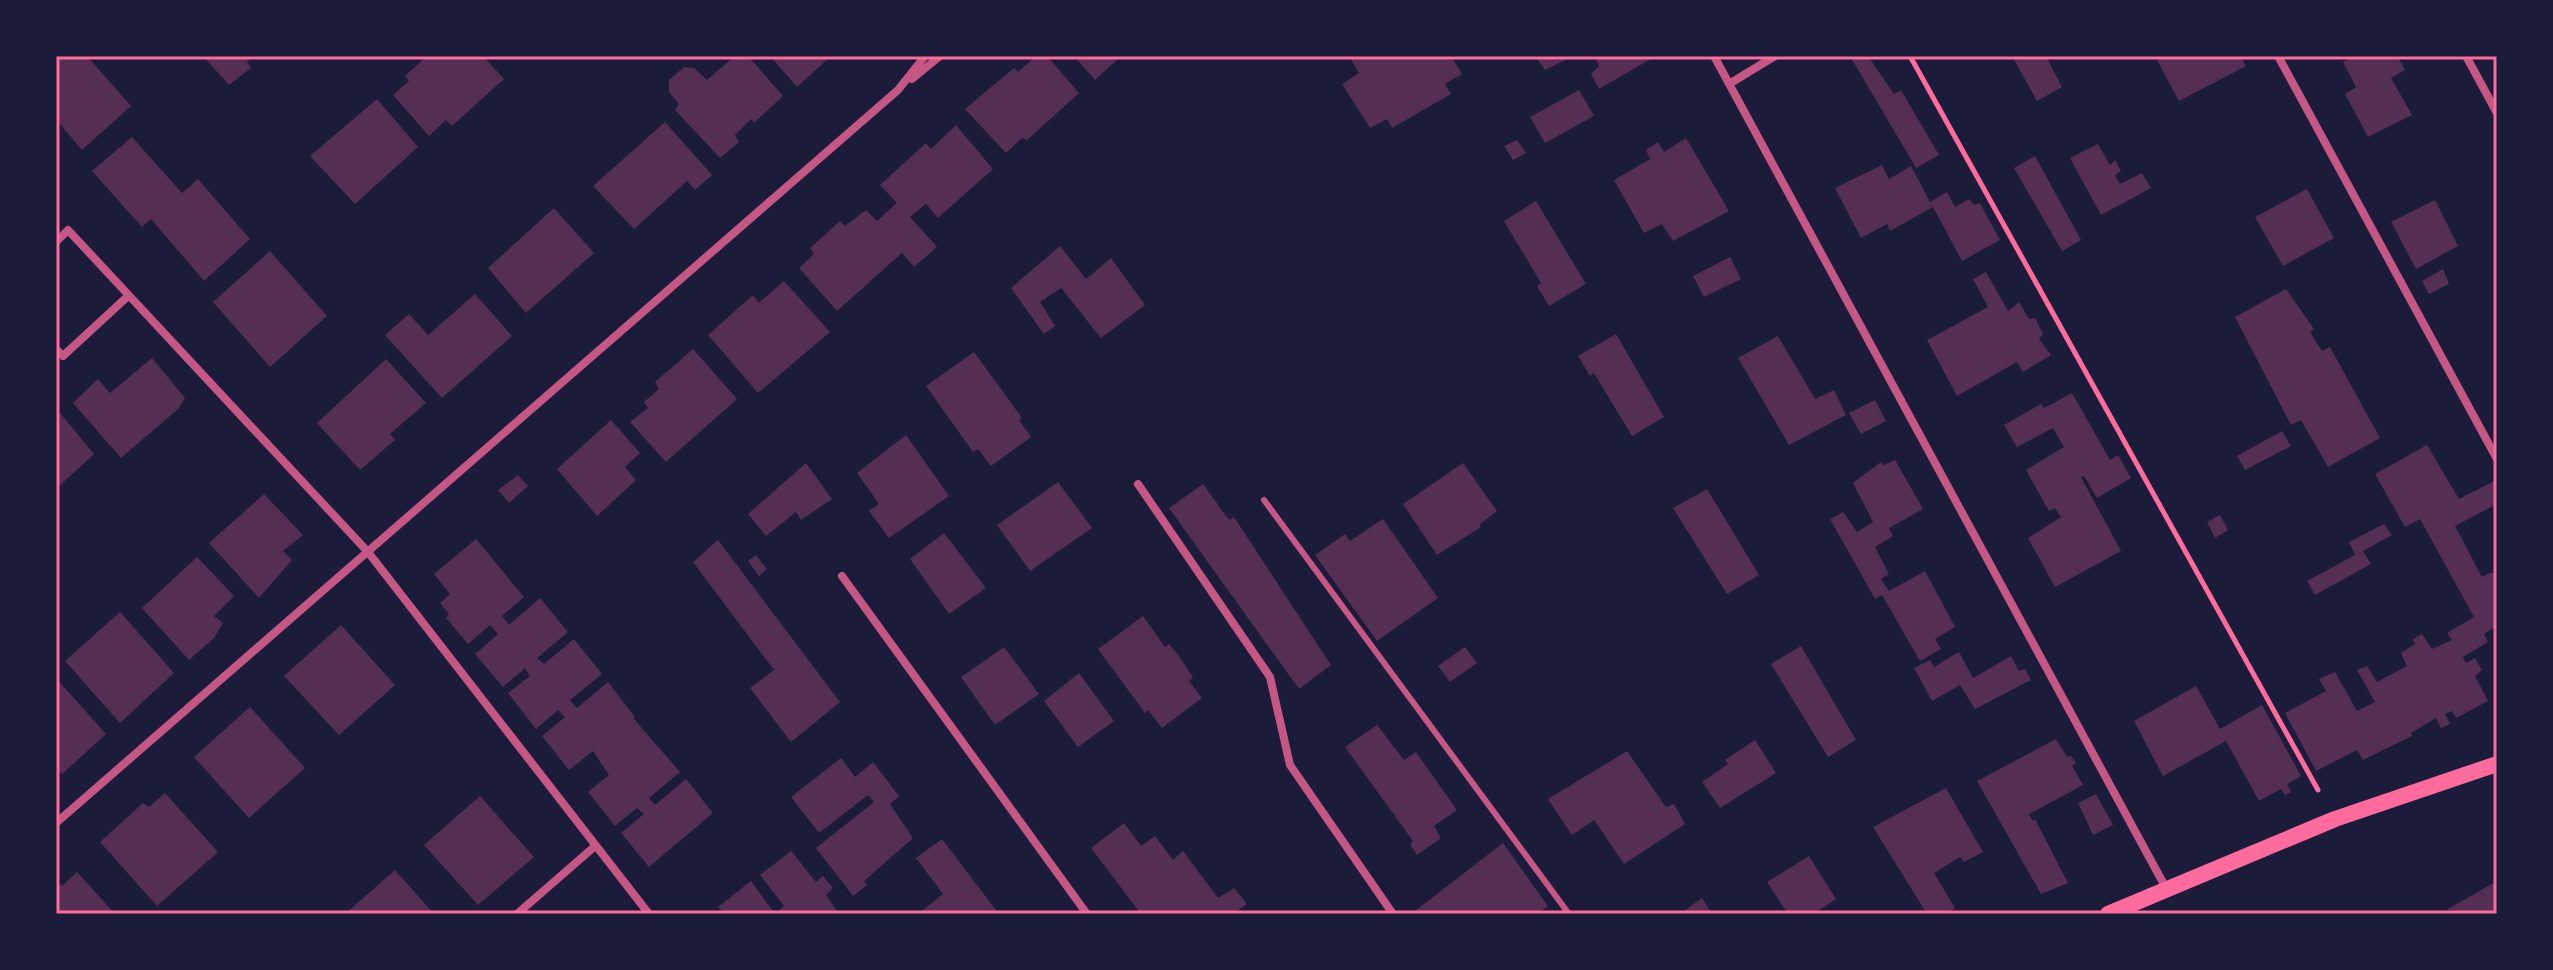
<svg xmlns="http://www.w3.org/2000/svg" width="2553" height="970" font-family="Jost,sans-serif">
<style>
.building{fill:#542f53}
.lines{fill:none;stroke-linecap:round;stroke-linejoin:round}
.path{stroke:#ff6b9d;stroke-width:5}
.service{stroke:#c65784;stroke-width:6}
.minor{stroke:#c65784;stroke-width:8}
.secondary{stroke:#ff6b9d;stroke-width:16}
.neatline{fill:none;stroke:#ff6b9d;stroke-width:3}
</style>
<rect width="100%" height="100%" fill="#1b1b3a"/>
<path class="building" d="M56,56H87L131,106L82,150L56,119Z
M203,56H253L247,62L251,68L229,85Z
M427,56H483L504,79L452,126L446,120L429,136L393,95L409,81L405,76Z
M735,56H748L783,96L754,123L751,119L735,135L739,142L720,158L675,110L679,104L669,92V80L684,67L694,68L707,80Z
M770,56H831L797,87Z
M1036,56H1047L1079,93L1027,140L1022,138L1006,153L965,109L1014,68L1018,72Z
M1074,56H1121L1095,80Z
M1349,56H1451L1462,74L1445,84L1451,94L1392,128L1387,119L1370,128L1342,84L1359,73Z
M1535,56H1565L1567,59L1545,70Z
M1594,56H1656L1599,89L1591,74L1599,66Z
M1850,56H1868L1894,94L1901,90L1939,155L1916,168Z
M2012,56H2046L2062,87L2037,101Z
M2155,56H2232L2233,59L2240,56L2246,66L2179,101Z
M2355,56H2397L2405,70L2391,78L2412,115L2368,137L2345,94L2356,87L2343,62Z
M1579,90L1594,116L1545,143L1530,117Z
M377,99L418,147L355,204L310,156Z
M665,122L712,175L695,190L687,181L634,229L593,186Z
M956,125L993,169L938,218L926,204L910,217L937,247L914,267L902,253L837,311L799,268L814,254L810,248L840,221L845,226L866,210L877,221L897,203L880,185L926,143L931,149Z
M132,137L182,193L198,179L250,239L204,281L151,219L142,227L92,171Z
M1686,138L1729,211L1673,241L1662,224L1644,233L1614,180L1650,159L1646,150L1658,142L1664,152Z
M1517,140L1526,153L1513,160L1504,146Z
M2098,144L2110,165L2115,160L2121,171L2115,175L2120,184L2142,173L2151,188L2101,215L2070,158Z
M2035,156L2081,240L2062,251L2014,168Z
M1882,165L1889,179L1911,166L1930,202L1947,192L1955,207L1969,199L1974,205L1980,203L2000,240L1962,261L1933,207L1890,231L1887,224L1861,238L1835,188Z
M2307,189L2334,238L2283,266L2255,217Z
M2435,200L2458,246L2416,269L2391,222Z
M1536,201L1586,284L1549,306L1537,286L1541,283L1504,221Z
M554,208L594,253L526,313L488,268Z
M1060,246L1086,279L1111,258L1145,305L1101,338L1061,288L1040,302L1055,326L1044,334L1011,288Z
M270,251L327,316L270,367L213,302Z
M1730,257L1741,279L1704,297L1693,276Z
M2443,269L2449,284L2429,294L2422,281Z
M1986,272L2008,311L2019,302L2029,319L2035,318L2043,334L2039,339L2051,355L2023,372L2017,362L1957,396L1927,340L1988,307L1973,279Z
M784,281L830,332L758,393L708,335L753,295L759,303Z
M2286,289L2314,329L2310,332L2322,351L2330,347L2380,438L2328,467L2301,420L2291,425L2235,317Z
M475,294L512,336L442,398L385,335L409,314L428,335Z
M1616,334L1664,417L1632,436L1594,373L1590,376L1578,356Z
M1778,336L1815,399L1834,390L1846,415L1789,445L1738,358Z
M693,349L737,399L666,462L630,422L648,408L644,402L659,389L655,382Z
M974,352L1022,418L1019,420L1031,437L991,466L978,449L973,452L926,386Z
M152,358L185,398L178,409L121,458L73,403L98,379L110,393Z
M386,359L426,403L390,434L395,440L360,470L317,423Z
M2072,393L2110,460L2118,455L2131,478L2097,498L2084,476L2081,477L2121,551L2055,587L2028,538L2061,517L2055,508L2049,511L2026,470L2064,447L2053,428L2017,447L2004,425L2041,404L2044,408Z
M1875,400L1886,421L1861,434L1849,413Z
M56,408L94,454L56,489Z
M611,420L640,453L625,467L636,480L597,516L557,469Z
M2282,431L2291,446L2245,470L2237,456Z
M906,435L949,496L889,538L869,511L879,504L857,473Z
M2427,445L2459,499L2494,481L2497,488V504L2455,526L2482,577L2492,572L2497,580V626L2484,634L2488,642L2463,657L2466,663L2475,658L2482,670L2475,676L2488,701L2456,718L2452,711L2445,714L2450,724L2441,728L2436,718L2411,733L2412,736L2363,760L2357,750L2316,771L2285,713L2326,691L2319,679L2335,672L2357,711L2375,702L2357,670L2367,666L2377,682L2407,666L2401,653L2415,644L2413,639L2422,634L2432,649L2452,640L2447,633L2474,617L2420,519L2405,527L2375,474Z
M1895,460L1923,509L1889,528L1893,536L1875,547L1889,574L1881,579L1889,591L1925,571L1955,627L1935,639L1941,649L1920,661L1882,595L1875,599L1830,519L1843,512L1857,532L1873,522L1853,483L1881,462L1884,465Z
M806,463L832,499L801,520L796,512L766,536L748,514Z
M1463,463L1497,511L1479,525L1481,527L1437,555L1403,504Z
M518,475L528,486L509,503L498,490Z
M1058,482L1092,528L1030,571L997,525Z
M1203,484L1226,516L1230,520L1234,517L1331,665L1299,689L1169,508Z
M1707,489L1759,575L1727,594L1673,508Z
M264,494L303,535L283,551L292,560L259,598L209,543Z
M2220,515L2228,530L2215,538L2207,522Z
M1383,519L1438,598L1377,641L1315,555L1345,534L1350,541Z
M2384,524L2392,535L2363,551L2371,564L2315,595L2307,581L2355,555L2349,542Z
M944,533L986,588L949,614L910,559Z
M476,539L524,597L502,616L509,625L540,598L568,632L537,658L544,664L574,639L602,674L570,700L577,708L608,682L635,717L633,718L680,772L649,798L655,805L686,779L713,813L649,867L621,833L644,814L637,808L615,826L588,792L609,775L593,751L569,770L542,736L565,717L558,710L536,729L508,693L530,676L525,668L503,687L475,654L498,634L490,625L468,644L446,618L449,614L440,603L450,594L434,574Z
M718,540L840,702L791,742L750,688L774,670L693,562Z
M756,555L767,569L759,576L748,561Z
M197,557L234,596L214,616L223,623L214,638L189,660L142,608Z
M120,612L174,673L120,723L65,661Z
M1143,616L1165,647L1169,644L1179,656L1193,677L1189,681L1202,698L1162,728L1148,710L1145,713L1098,649Z
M341,625L395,685L339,735L284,676Z
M1801,646L1856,740L1828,757L1771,664Z
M1004,647L1039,694L995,725L961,677Z
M1465,647L1477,663L1450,682L1438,666Z
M1959,652L1973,678L2011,656L2019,671L2025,669L2031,680L1975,709L1960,685L1932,701L1914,668L1930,660L1934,667Z
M1079,673L1114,721L1078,747L1044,701Z
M56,678L106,734L62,774L56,769Z
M2196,686L2220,729L2262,705L2301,776L2287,784L2291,792L2285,795L2281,789L2259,801L2226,741L2163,776L2134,721Z
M250,707L305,768L249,818L194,757Z
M1377,725L1404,760L1416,752L1457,810L1434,826L1441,838L1417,855L1410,844L1413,841L1345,747Z
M2056,739L2067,757L2071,756L2076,763L2072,766L2083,785L2029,814L2033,821L2035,819L2068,883L2041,894L1977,781Z
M1755,740L1776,773L1720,808L1702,782L1728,764L1725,760Z
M1627,751L1666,807L1674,804L1685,824L1624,864L1594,820L1572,835L1548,799Z
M841,758L855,777L873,762L899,796L890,804L913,838L864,881L867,885L853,896L816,848L874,802L868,795L819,833L791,797Z
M1946,788L1983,852L1964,862L1960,857L1934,873L1955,908L1946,914H1927L1873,827Z
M165,793L218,852L157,906L100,842L143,803L149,807Z
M2096,794L2113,825L2093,835L2078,803Z
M480,796L534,857L478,905L424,845Z
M1124,823L1141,846L1155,836L1173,860L1183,851L1218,898L1234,888L1247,904L1233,914H1141L1091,848Z
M942,839L999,914H958L955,910L949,914H918L943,894L916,858Z
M1503,843L1548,906L1537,914H1411Z
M791,851L816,882L823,876L833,888L826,895L839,914H724L718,907L751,881L775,914L784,906L760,875Z
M1809,856L1836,899L1818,911L1820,914H1788L1767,882Z
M395,870L434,914H345Z
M77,872L115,914H56V880L62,886Z
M2497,881V914H2451L2448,909Z
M1702,898L1712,914H1680Z"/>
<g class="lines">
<path class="path" d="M1910,56L2318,790"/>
<path class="service" d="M1264,500L1569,914"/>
<path class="minor" d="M1714,56L2167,890
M2278,56L2497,459
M2466,56L2497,113
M912,79L940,56
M1729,84L1775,56
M56,242L68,230L368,552L649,914
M56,349L63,356L127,297
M1138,484L1270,677L1290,765L1393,914
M842,576L1087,914
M56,823L898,90L925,56
M517,914L594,847"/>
<path class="secondary" d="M2108,914L2335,819L2497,764"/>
</g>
<rect width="2553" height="970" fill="none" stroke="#1b1b3a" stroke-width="116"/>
<rect x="58" y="58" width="2437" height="854" class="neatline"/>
</svg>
